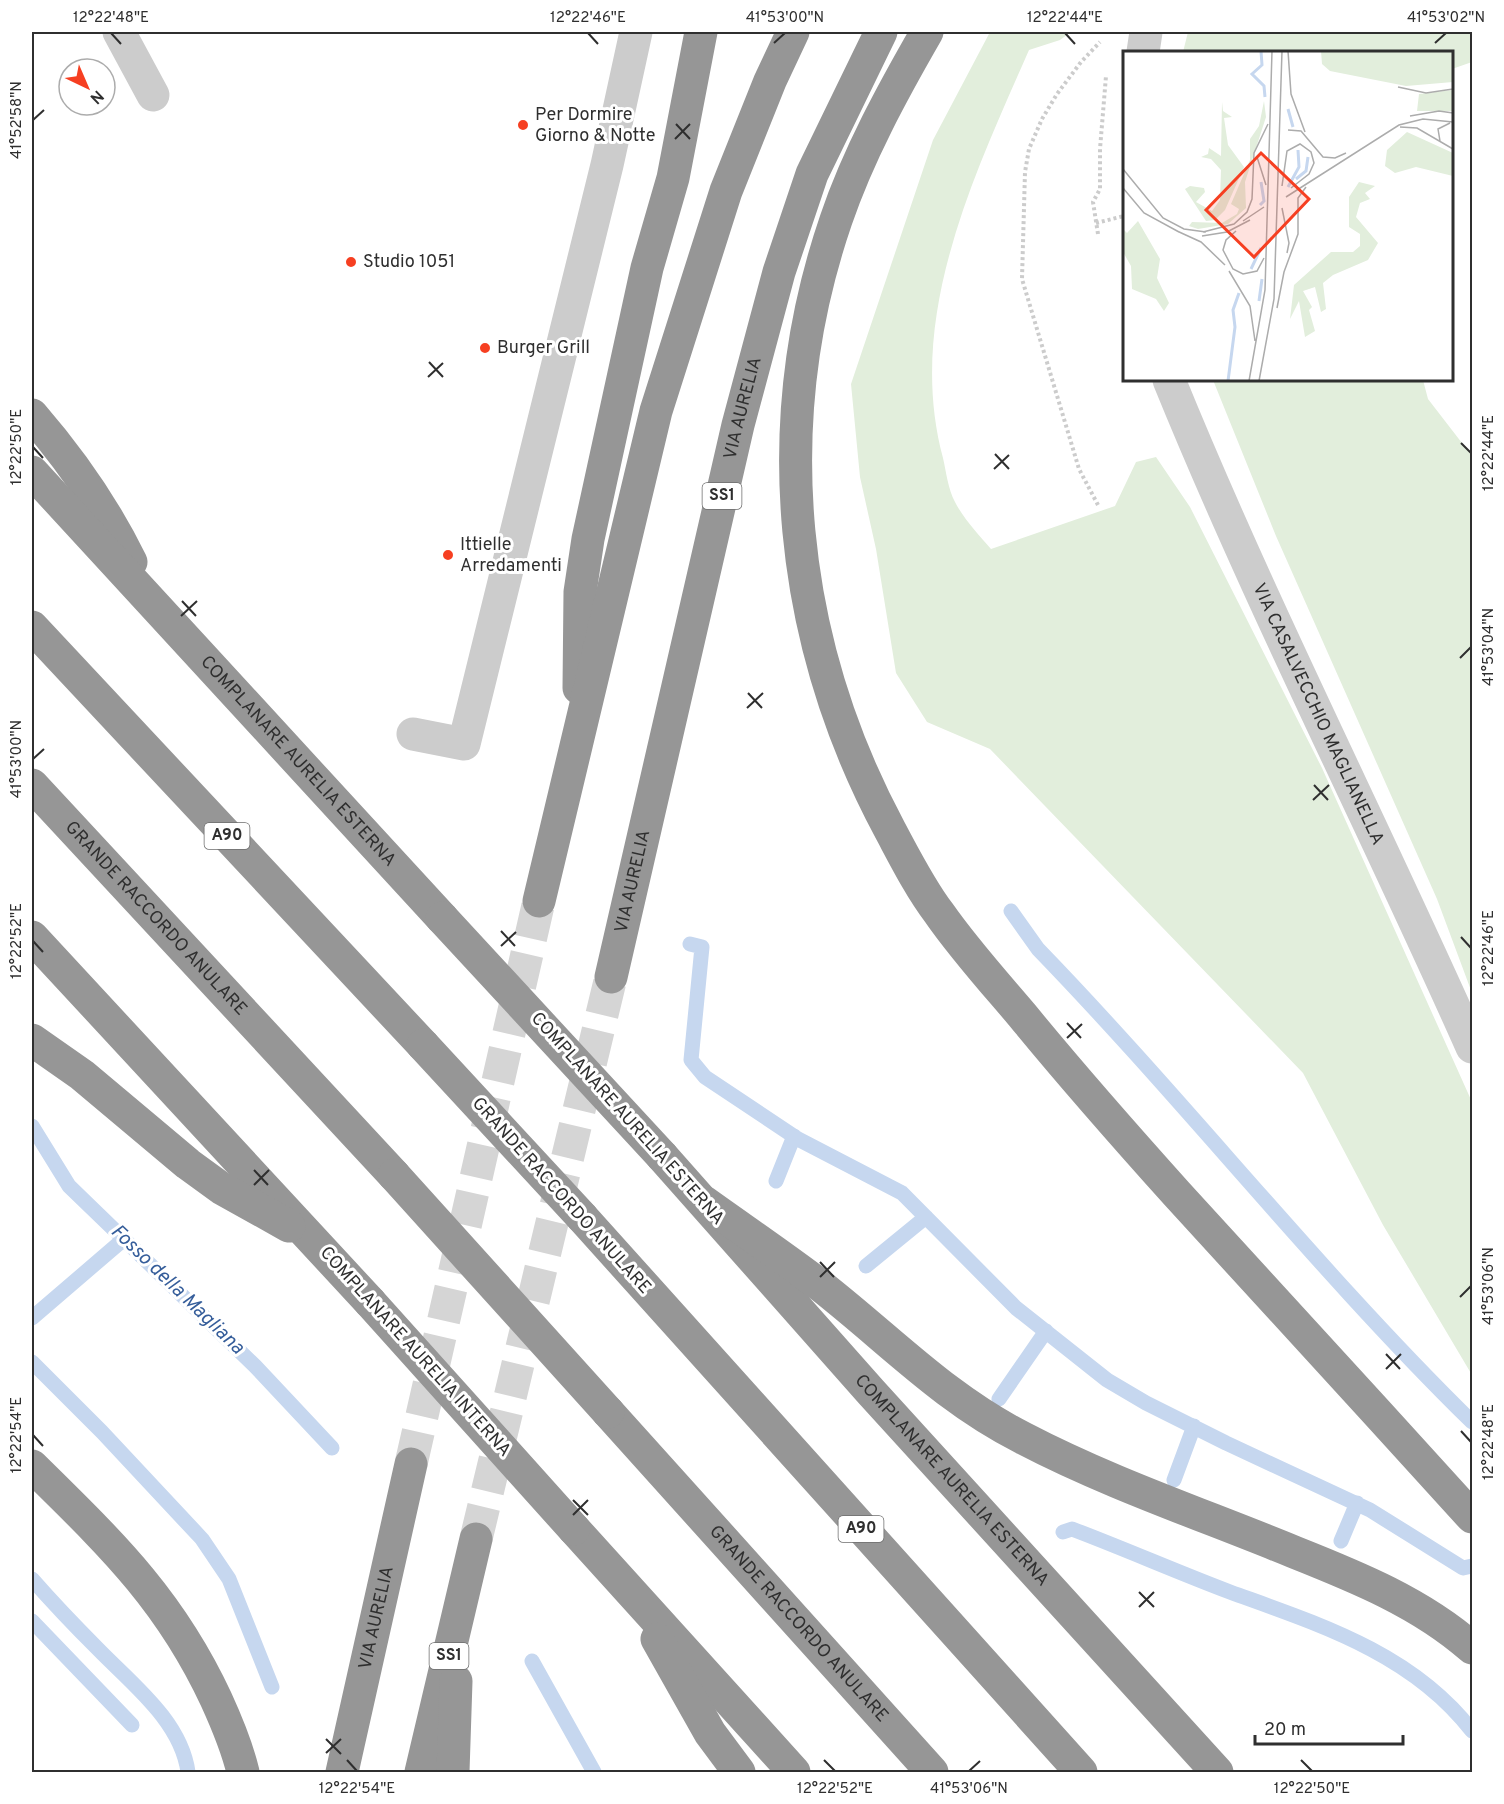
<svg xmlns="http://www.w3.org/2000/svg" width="1504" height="1804" font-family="Overpass,sans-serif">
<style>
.green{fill:#e2eedc}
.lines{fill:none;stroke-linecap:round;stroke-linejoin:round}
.stream{stroke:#c6d7ef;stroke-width:15}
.highway-tunnel{stroke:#d5d5d5;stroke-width:33;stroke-dasharray:33 16;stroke-linecap:butt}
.path{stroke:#ccc;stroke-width:4;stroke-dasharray:3 3;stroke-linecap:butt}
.minor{stroke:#ccc;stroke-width:33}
.highway{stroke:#969696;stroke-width:33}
.highway-bridge{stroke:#969696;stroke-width:33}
.ticks{fill:none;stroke:#2f2f2f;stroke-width:2}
.poi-dot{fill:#f63f21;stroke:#fff;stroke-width:2}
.labels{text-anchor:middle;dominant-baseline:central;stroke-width:6;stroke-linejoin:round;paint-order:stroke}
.shield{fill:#fff;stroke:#6d6d6d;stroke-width:1.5}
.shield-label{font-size:16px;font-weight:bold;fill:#2f2f2f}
.poi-label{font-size:18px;fill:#2f2f2f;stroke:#fff;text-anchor:start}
.street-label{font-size:18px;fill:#2f2f2f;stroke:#fff}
.water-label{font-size:20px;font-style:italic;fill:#355d9a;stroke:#fff}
.inset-river{fill:none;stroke:#c6d7ef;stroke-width:3}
.inset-road{fill:none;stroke:#acacac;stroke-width:1.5}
.view{fill:#f63f21;fill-opacity:0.15;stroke:#f63f21;stroke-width:3}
.inset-edge{fill:none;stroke:#2f2f2f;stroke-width:3}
.neatline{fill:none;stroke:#2f2f2f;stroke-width:2}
.ticks-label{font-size:15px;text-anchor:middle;fill:#2f2f2f}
</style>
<rect width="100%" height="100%" fill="#fff"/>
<path class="green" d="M990,32H1071L1060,40L1029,50C974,176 905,317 943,458C946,471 948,489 955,502C963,518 979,535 991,549L1115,506L1136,462L1156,457L1190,507L1322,768L1472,1102V1375L1383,1225L1303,1073L990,749L927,722L896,673L876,549L860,477L851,384L933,140Z
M1188,32H1472V62L1452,69V52H1183Z
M1213,380H1423L1428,399L1472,456V993L1437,899L1276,536Z"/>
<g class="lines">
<path class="stream" d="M1011,911L1038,949C1187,1103 1319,1272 1472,1422
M690,944L702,947L691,1060L705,1077L798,1139L902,1193L1016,1308L1107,1380L1146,1403L1226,1443L1370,1510L1463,1568L1472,1566
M32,1126L69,1186L255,1366L332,1448
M776,1181L794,1136
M866,1266L926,1217
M32,1318L124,1239
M32,1362L102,1432L202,1539L229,1579L272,1687
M999,1399L1046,1331
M1174,1480L1194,1426
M1063,1532L1072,1529C1125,1549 1177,1572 1230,1592C1318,1624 1412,1653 1472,1731
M1341,1541L1357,1503
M32,1579C53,1603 75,1626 98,1649C132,1684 181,1721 188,1772
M32,1621L132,1725
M532,1661L594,1772"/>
<path class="highway-tunnel" d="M411,1464L539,901
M476,1539L611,977"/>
<path class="path" d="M1096,223L1124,216
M1098,234L1093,202L1100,189V149L1106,76
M1098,505L1079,469L1022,279L1025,172L1029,149L1042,119L1057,94L1081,62L1100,42"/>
<g class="minor">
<path d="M119,32L153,95"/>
<path d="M1143,52L1146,32"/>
<path id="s1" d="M1169,380C1261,606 1373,824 1472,1047"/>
<path d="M413,734L464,744L607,165L636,32"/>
</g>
<g class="highway">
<path d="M927,32C893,91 858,155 836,220C766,424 789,642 890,830C905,858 920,888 939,913C964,949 994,982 1022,1015C1072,1076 1124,1135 1177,1194C1275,1301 1374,1409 1472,1517"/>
<path d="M32,415C71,460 105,509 131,562"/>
<path id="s2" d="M32,472L442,918"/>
<path d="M32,627L423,1045"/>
<path d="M579,688L580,592L588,539L647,268L673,178L701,32"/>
<path id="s3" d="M32,785L394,1175"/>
<path d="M539,901L656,411L726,191L770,81L793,32"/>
<path d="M32,937L370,1302"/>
<path id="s4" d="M611,977L738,425L779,272L812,174L881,32"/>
<path d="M32,1040L82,1075L188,1164L221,1188L289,1226"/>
<path id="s5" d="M662,1156L871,1392L1217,1772"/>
<path d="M704,1202C743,1230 783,1257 821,1286C890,1340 944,1398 1023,1438C1109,1483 1204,1515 1294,1552C1357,1577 1421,1603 1472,1648"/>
<path d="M582,1217L1081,1772"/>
<path id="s6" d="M608,1412L932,1772"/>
<path d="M32,1466C109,1542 169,1598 216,1699C227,1723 237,1747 243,1772"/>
<path d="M574,1529L794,1772"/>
<path d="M657,1639L710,1733L739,1772"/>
<path id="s7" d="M342,1772L411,1464"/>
<path d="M421,1772L476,1539"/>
<path d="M453,1772L456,1681"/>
</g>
<path class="highway-bridge" d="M442,918L662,1156
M423,1045L582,1217
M394,1175L608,1412
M370,1302L574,1529"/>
</g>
<path class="ticks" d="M111,33L121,44M588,33L598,44M1065,33L1075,44M774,43L785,33M1435,43L1446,33M33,120L44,110M676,124L690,139M675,139L690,124M429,362L443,377M428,377L443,363M1461,443L1471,453M33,447L43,458M995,454L1009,469M994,469L1009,455M182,601L196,616M181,616L197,601M1460,658L1471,647M748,693L762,708M747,708L763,693M33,759L44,749M1314,785L1328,800M1313,800L1329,785M501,931L515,946M1461,937L1471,948M33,941L43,952M501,946L516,932M1067,1023L1081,1038M1067,1038L1082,1024M254,1170L268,1185M254,1185L269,1170M820,1262L834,1277M820,1277L835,1262M1460,1297L1471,1286M1386,1354L1400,1369M1386,1369L1401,1354M1461,1431L1471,1442M33,1435L43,1446M573,1500L588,1515M573,1515L588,1500M1139,1592L1154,1607M1139,1607L1154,1592M326,1739L341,1754M326,1753L341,1739M347,1760L357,1771M824,1760L835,1771M1301,1760L1312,1771M969,1771L980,1761"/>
<g class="poi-dot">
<circle cx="523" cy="125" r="6"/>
<circle cx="351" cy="262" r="6"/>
<circle cx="485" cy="348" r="6"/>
<circle cx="448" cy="555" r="6"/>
</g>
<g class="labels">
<g class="shield">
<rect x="702.5" y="483" width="39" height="26" rx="4.5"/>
<rect x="204.5" y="823" width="45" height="26" rx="4.5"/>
<rect x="838.5" y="1516" width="45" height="26" rx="4.5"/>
<rect x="429.5" y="1643" width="39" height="26" rx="4.5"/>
</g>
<g class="shield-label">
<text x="722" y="496">SS1</text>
<text x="227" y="836">A90</text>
<text x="861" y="1529">A90</text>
<text x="449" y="1656">SS1</text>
</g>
<g class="poi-label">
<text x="535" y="115">Per Dormire<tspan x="535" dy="21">Giorno &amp; Notte</tspan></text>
<text x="363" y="262">Studio 1051</text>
<text x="497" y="348">Burger Grill</text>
<text x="460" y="545">Ittielle<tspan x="460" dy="21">Arredamenti</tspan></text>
</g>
<g class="street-label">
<text stroke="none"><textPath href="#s4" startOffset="584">VIA AURELIA</textPath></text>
<text stroke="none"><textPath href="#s1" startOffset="366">VIA CASALVECCHIO MAGLIANELLA</textPath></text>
<text stroke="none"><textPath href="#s2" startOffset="393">COMPLANARE AURELIA ESTERNA</textPath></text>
<text stroke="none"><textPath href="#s4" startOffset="98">VIA AURELIA</textPath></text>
<text stroke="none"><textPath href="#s3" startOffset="182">GRANDE RACCORDO ANULARE</textPath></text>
<text transform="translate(627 1119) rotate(48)">COMPLANARE AURELIA ESTERNA</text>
<text transform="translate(561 1196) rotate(48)">GRANDE RACCORDO ANULARE</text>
<text transform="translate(415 1352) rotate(48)">COMPLANARE AURELIA INTERNA</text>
<text stroke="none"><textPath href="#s5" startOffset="435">COMPLANARE AURELIA ESTERNA</textPath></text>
<text stroke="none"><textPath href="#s7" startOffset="158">VIA AURELIA</textPath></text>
<text stroke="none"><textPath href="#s6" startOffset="285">GRANDE RACCORDO ANULARE</textPath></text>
</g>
<g class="water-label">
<text transform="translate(177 1290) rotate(44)">Fosso della Magliana</text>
</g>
</g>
<g transform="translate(1123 51)">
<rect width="330" height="330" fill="#fff"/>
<path d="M198,0H330V31L283,35L207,20L199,13ZM330,39V60H294L296,43ZM141,50L143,66L122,131L123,157L105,173L75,178L66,175L69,171L99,172L114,163L116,158L108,153L127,109V88L136,75ZM99,51L100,60L109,66L101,67L105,94L121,116L102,159L92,169L83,170L62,138L67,135L81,137L82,141L73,151L89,160L97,149L98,119L88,108L78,106L85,103L86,97L98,105ZM284,81L330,102V125L293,116L272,122L262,115L264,99ZM236,131L252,135L242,142L247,148L237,152L233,166L255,192L245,209L210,224L200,232L203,258L198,261L192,236L180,240L189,256L186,259L192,280L182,286L176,250L167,268L171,234L208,201H230L237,195V183L226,176V146ZM15,170L37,208L34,227L46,252L41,260L33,248L9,238L8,215L0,201V178L4,182Z" fill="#e2eedc"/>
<path class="inset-river" d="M138,0L139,14L129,23L141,35L142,46M165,58L170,76M173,128L183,120L185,106M165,136L176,116L175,99M137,154L141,150L138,131M128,218L138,197M136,250L139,228M105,330L112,276L110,259L116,242"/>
<path class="inset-road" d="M165,0L168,43L182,81M275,36L303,42L330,38M287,65L316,60L330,62M277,76L294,77L330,98M165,79L178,80L200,106L212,107L223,102M317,90L315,78L327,72M134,106L143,134M0,118L40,167L61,178L83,181M159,135L164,100L177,93L188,101L191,112L186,123L168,137M0,137L21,162L56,181M163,146L276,74L300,68L330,71M159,157L166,192L164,202M120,170L141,156M54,180L78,191L102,214M113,180L103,189L100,199L110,218L120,223L134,220L141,207M80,181L111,173L124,161L129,148L131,102L145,73M79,185L104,181L127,169M106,220L127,255L132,290M154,257L161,221L175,183V147L183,136M126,330L142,239L149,0M136,330L151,248L159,0"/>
<path class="view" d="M138,102L186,148L131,206L83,159Z"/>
<rect width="330" height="330" class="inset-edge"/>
</g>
<rect width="1504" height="1804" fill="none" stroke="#ffffff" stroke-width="66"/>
<g transform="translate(87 87) rotate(136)"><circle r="28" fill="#ffffff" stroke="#acacac" stroke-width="1.5"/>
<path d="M0-4.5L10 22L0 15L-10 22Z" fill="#f63f21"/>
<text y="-9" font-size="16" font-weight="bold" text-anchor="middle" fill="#2f2f2f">N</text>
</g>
<path d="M1255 1735v9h148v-9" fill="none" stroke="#2f2f2f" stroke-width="3"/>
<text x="1264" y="1735" font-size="18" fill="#2f2f2f" stroke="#ffffff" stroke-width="4.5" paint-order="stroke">20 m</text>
<rect x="33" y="33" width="1438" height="1738" class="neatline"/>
<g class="ticks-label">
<text x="111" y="22">12°22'48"E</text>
<text x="588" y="22">12°22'46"E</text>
<text x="785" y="22">41°53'00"N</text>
<text x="1065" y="22">12°22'44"E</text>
<text x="1446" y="22">41°53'02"N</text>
<text transform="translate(16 120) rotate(-90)" y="5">41°52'58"N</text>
<text transform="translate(16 447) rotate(-90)" y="5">12°22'50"E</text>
<text transform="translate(1488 453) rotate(-90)" y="5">12°22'44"E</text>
<text transform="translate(1488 647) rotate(-90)" y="5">41°53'04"N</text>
<text transform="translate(16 759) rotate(-90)" y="5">41°53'00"N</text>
<text transform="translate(16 941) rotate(-90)" y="5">12°22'52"E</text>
<text transform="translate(1488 948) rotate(-90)" y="5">12°22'46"E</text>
<text transform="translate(1488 1286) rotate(-90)" y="5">41°53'06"N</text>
<text transform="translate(16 1435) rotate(-90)" y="5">12°22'54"E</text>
<text transform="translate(1488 1442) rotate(-90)" y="5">12°22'48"E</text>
<text x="357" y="1793">12°22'54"E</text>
<text x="835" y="1793">12°22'52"E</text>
<text x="969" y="1793">41°53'06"N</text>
<text x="1312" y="1793">12°22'50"E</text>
</g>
</svg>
